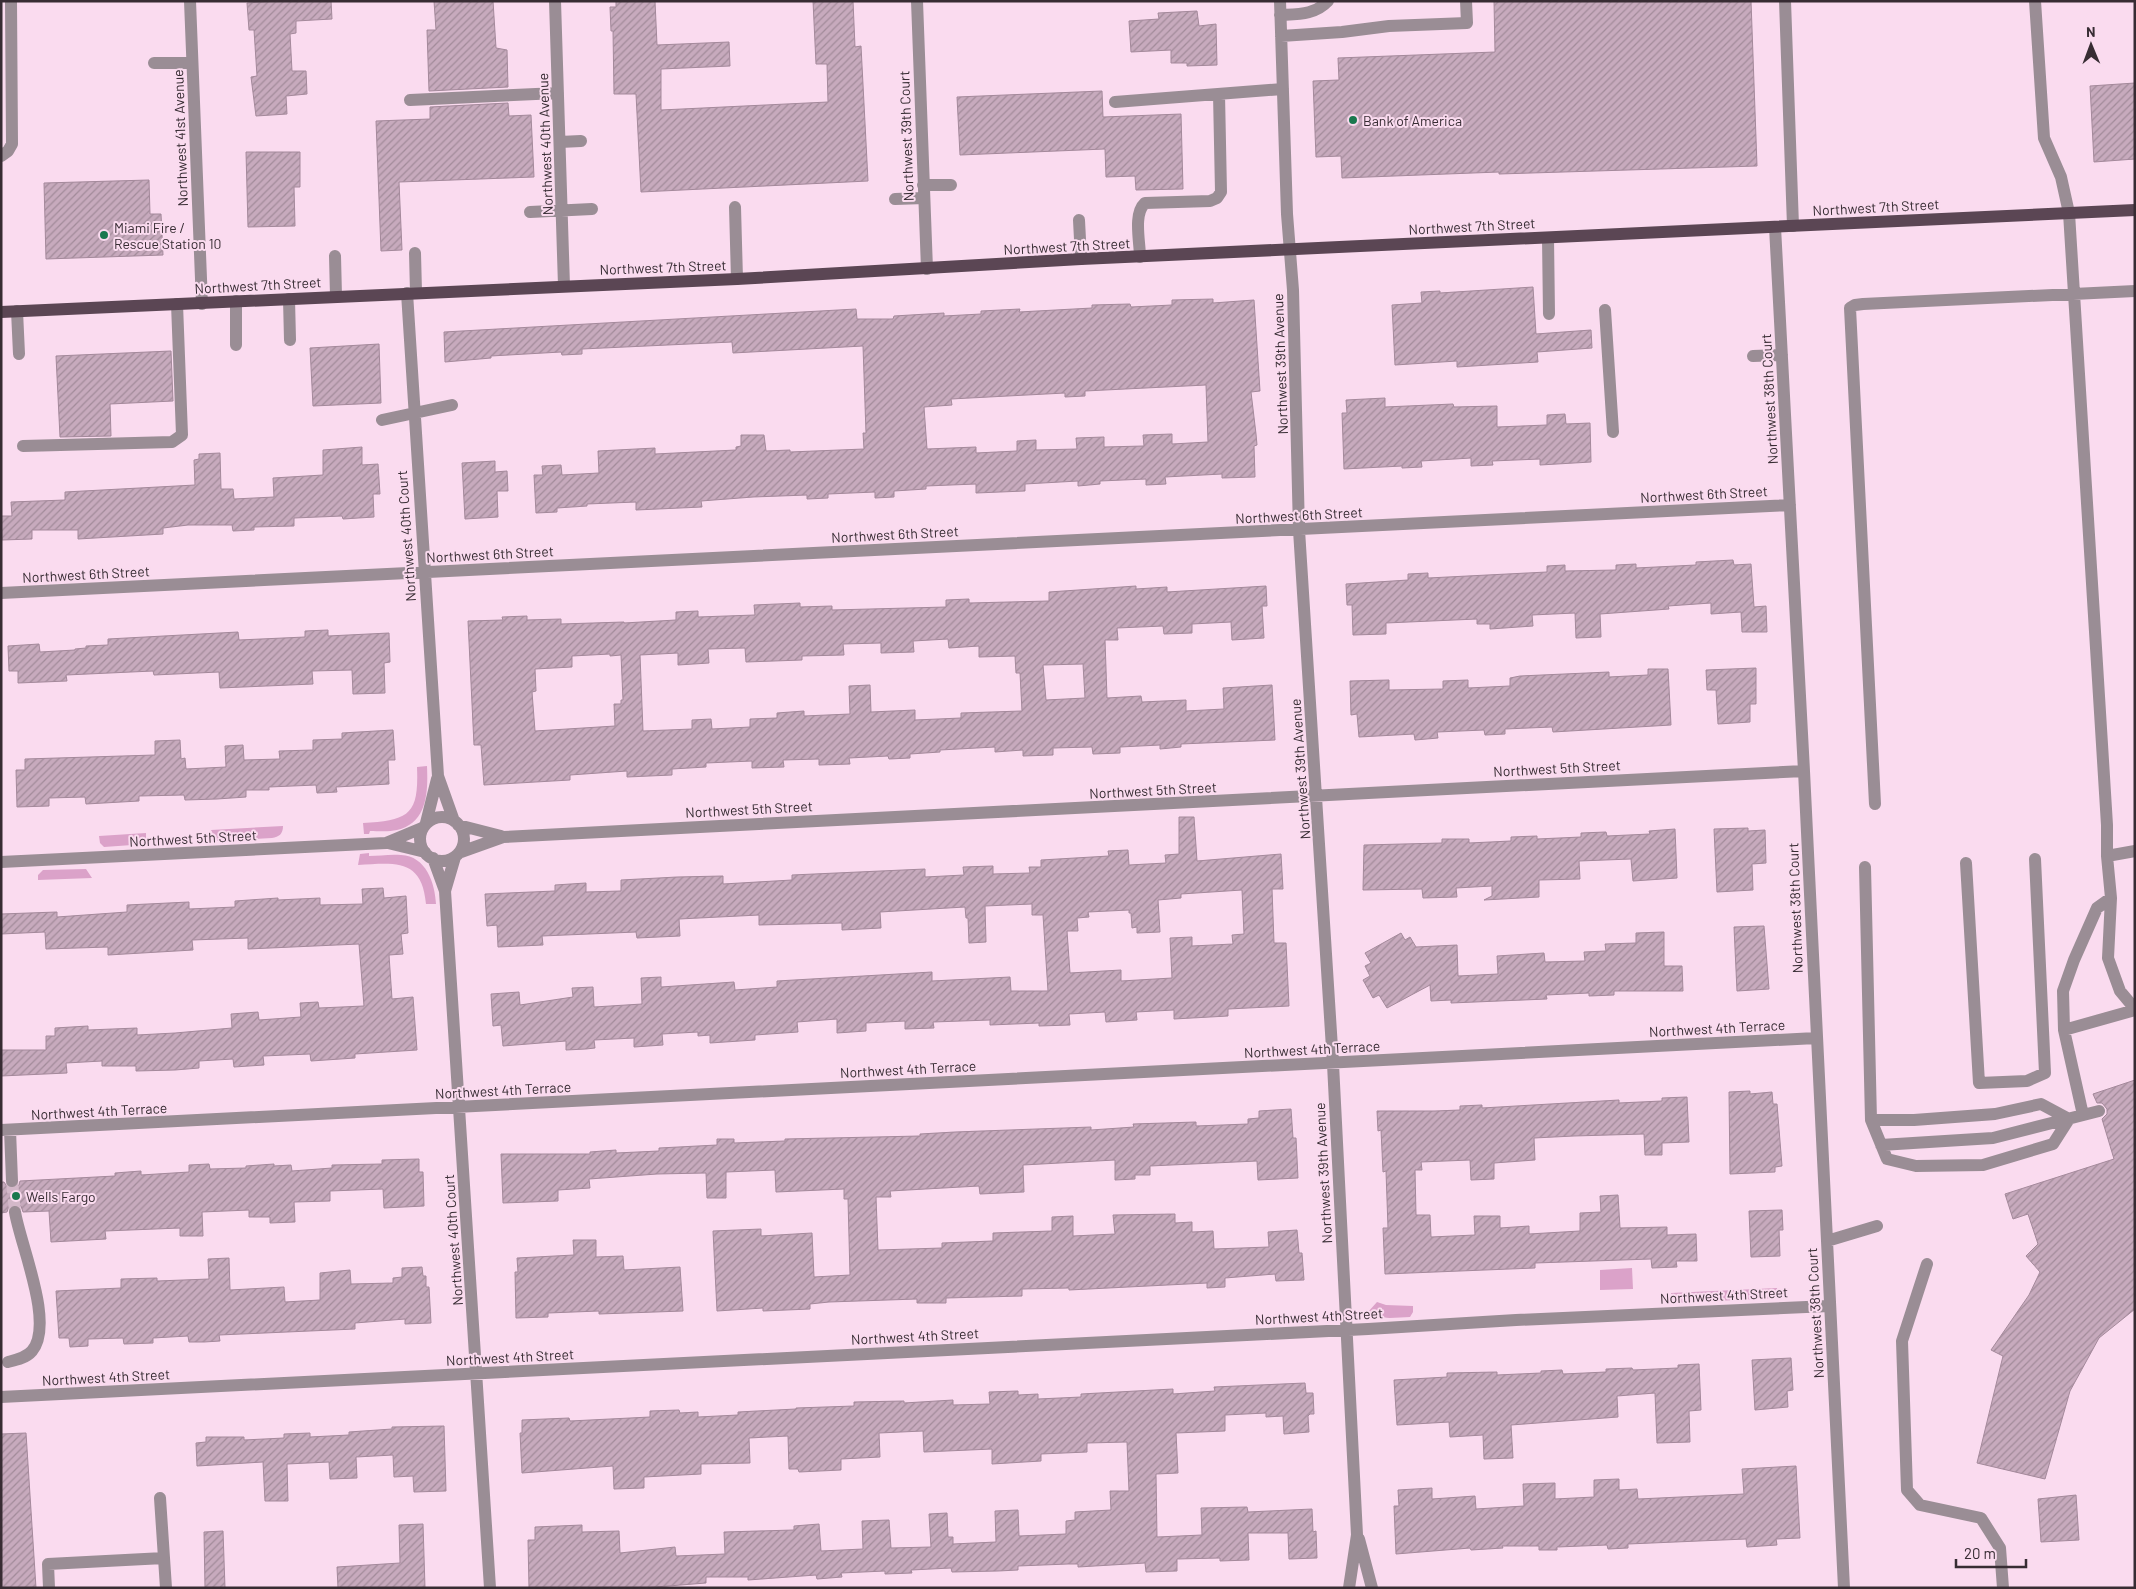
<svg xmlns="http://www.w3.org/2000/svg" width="2136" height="1589" font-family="Barlow,sans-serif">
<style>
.grass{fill:#dba2c9}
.building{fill:url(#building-hatch);stroke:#a4899b;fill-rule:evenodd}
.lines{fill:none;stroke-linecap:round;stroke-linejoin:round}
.minor-tunnel{stroke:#d3b8c9;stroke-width:12;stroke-dasharray:12 6;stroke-linecap:butt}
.minor{stroke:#9a8d95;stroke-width:12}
.major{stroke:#5b4654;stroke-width:12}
.poi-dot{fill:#19784e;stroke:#fadbef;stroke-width:2}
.labels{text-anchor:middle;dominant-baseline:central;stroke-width:4;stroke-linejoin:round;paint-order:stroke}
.poi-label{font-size:14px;fill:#372c33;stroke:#fadbef;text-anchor:start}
.street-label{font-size:14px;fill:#372c33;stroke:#fadbef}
</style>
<defs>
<pattern id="building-hatch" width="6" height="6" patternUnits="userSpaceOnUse" patternTransform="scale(1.25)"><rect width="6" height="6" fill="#c7aabd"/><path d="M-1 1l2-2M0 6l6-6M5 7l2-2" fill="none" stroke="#a28b9a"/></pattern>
</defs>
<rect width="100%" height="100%" fill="#fadbef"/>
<path class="grass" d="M427,766C428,791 428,823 397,830C389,832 378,831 370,831L369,834H364L363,823C409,820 419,815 417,767Z
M283,826C283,834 279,837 272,838L217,841L211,830Z
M146,833V844L104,847L100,843L99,836Z
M369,853V856C379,856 390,854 401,855C426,856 435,883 436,904H426C422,858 395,863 358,865L360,854Z
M86,869L92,878L38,880V875L43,870Z
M1632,1268L1633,1289L1600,1290V1270Z
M1777,1288L1778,1298L1674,1303L1671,1293Z
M1377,1302L1386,1305L1413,1306V1312L1410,1317C1397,1317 1379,1321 1368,1312Z"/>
<path class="building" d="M274,1H331L332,19L296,21V33L290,34L292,71H306L307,94L286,96L287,114L256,116L251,77L257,76L254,30H249L247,3Z
M434,1H493L496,48L507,50L508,87L429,91L427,30H436Z
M616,1H655L657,45L729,42L730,66L661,69V110L828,102L827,64H816L813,1H853L855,47L861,46L868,181L641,192L636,94H614L613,31H611L610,7H616Z
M1494,1H1751L1757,166L1499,174V172L1342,178L1341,156L1316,157L1313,81L1339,80L1338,58L1495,52Z
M1197,11L1199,26L1216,24L1217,65L1187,66V63H1171V50L1131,52L1129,21L1159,19L1158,13Z
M2135,83V159L2094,162L2090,86Z
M1102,91L1103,117L1181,114L1183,189L1136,190L1135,176L1106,177L1105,149L960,155L957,97Z
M508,103L509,116L531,115L534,177L399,182L402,250L381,251L376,121L430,119V107Z
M246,152H300V187H294L295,226L248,227Z
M149,180L150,214H161L163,255L46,259L44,183Z
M1533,287L1536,334L1591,330L1592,348L1537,352L1538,362L1457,367V361L1395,365L1392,305L1422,303L1421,292L1440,291V293Z
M1213,299V303L1254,300L1260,391L1251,392L1256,434L1257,445L1254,446L1255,477L1222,478V474L1165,477L1166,484L1146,485V479L1100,481V484L1078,486V481L1025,484V491L976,493V484L926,486V489L894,491V497L875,498V492L828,494V498L807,499V495L753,497L701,501L702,507L636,510V502L587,504V506L557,508V512L536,513L534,475H543L542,466L561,465L562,475L599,473L598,451L655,448V454L736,450V447L741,446V435H764L766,451L790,450V452L864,449L863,433H866L863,346L733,353L732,342L582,349V354L562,355L561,352L491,356V358L445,362L444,332L856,309L857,319H893L894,316L944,313V316L981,314V311L1020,309L1019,312L1092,308V305L1130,304L1131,307L1172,305V300ZM1206,385L1208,442L1172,444V434L1143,435L1144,446L1104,447V437L1076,438L1077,449L1036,450V440L1017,441V451L976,453V447L927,449L924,407L952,405L951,399L1065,393V397L1085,396V391Z
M379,344L381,403L313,406L310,348Z
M171,351L173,401L110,404L111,436L60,437L56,356Z
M1385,398V407L1453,404L1454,407L1497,406V427L1547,425V415L1565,414L1566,424L1590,423L1591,462L1540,465V459L1492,461L1493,465L1471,466V458L1421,461L1422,467L1402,468V466L1344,469L1342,413H1347L1346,400Z
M362,447V465L378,464L380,494H373L374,517L343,519L342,516L294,518V526L254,527V530L233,531L232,525H188L163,528V534L78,539V530H32V539L2,540L1,516H12L11,502L65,500V492L195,485L194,460L199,459V454L220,453L221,489H233L234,499L274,497L273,478L323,475V450Z
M495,461V472L507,471L508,491H497L498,517L465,519L462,463Z
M1733,560L1734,565L1751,564L1754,607L1766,606L1767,632H1742L1741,612L1711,614V603L1668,606L1669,609L1600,614L1601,637L1576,638L1575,613L1532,615L1533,626L1490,629V624H1477V619L1386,623V634L1353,635L1352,605H1347L1346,584L1408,580V574L1428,573V578L1547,572V566L1565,565V571L1616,570V565L1636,564V568L1696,565V562Z
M1136,586V589L1167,587V592L1266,586L1267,606H1262L1264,638L1232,640L1231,622L1192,624V633L1164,634L1163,626L1117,628L1118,640H1105L1107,698L1141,696L1142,702L1186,700V711L1224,709L1223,688L1272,685L1275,740L1181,744V747L1160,749V745L1120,747V753L1093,754L1092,747L1053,748V755L1023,756V750L995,752V747L940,750V752L910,754V758L889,759L888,756L849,758L850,764L819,765V759L783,760L784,767L752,768V761L706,763V767L672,769V775L627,777V771L570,775V780L484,785L481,745H474L468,621L503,620L502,617L527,616V620L561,619V624L624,622V623L676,620V612L698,611V617L755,615L754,605L800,603V607L832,606V610L946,607V600L969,599V603L1049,601V592ZM948,639L949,648L979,646V657L1015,656L1016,673H1020L1022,711L961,713V718L915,720V710L871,712L870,685L849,686L850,714L804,716V711L777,713V718L750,719V727L712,729L711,719L692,720V729L643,731L640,655L678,653V665L709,663L708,649L745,648L746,662L802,660V656L844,655L843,644L881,643V653L914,652L913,641ZM610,654V656L621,655L623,700H621V704H614L615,726L535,731L532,692L536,691L535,669L572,667V656ZM1083,664L1085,698L1046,700L1043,665Z
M328,630V636L389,633L390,662L384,663L385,693L353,694L352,670L312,671L313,684L220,688L219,672L154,675L153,671L66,675L67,681L18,683V671H9L8,646L39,644L40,652L75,650V649L86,648V646L108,645V639L238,632L239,640L305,637V631Z
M1756,668V704H1750V722L1718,724L1716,690H1707L1706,670Z
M1648,669H1668L1671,725L1553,732L1552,727L1505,729V734L1485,735L1484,730L1437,732L1438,738L1415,740L1414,734L1359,737L1357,714L1351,715L1350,681L1389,680V690L1443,689V681L1468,680V688L1510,686V678L1520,676L1609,672V677L1648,675Z
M393,730L395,760H388L389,784L336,787L337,792L317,793L316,785L269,787V790H246V797L217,799L185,800L184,795L139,796V801L86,804L85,797L49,798V806L17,807L16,770H25V759L155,755V741L180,740L181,759L185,758L186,769L226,767L225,746L243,745L244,760L280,759L279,751L313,750V740L342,739V733Z
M1179,817H1194L1197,861L1281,854L1283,889H1272L1274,943H1286L1289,1006L1228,1009V1016L1174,1019V1010L1136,1012L1137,1020L1106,1022L1105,1012L1069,1014L1070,1025L1039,1026V1023L990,1025V1020L933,1022L934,1028L905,1029V1021L866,1023V1031L837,1033V1019L797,1022L798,1032L755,1035V1040L710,1043V1035L698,1036V1032L662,1034L663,1045L634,1047V1038L594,1040L595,1048L586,1049L566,1050V1041L503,1046L501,1025L493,1026L491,994L519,992L520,1005L573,997L572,988L593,987L594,1007L642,1004L641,978L661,977V987L734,982L735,990L777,987V981L932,972V981L1010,977L1011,991H1048L1043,915H1032V904L985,906L986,942L969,943L968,918H966L965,907L880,912L881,928L842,930V923L759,925V915L679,919L680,936L637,938L636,932L542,936L543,945L498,947L497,925L487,926L485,894L555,891V885L586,883V892L621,891V880L677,877L723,876V884L792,880V875L925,869V877L964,875L963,867L993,866V874L1030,873L1029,867H1041V860L1109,856L1108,851L1128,850L1129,865L1166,863L1165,855L1179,854ZM1242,890L1244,934L1232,935L1233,944L1192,946V937L1170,938L1172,978L1121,981V970L1070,973L1067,931H1078L1077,918L1089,917L1088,912L1129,910V913H1131L1132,928L1137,927V933L1160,932L1158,900L1181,898V894Z
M1748,828V831L1765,830L1766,863L1752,864L1753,890L1717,892L1714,829Z
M1675,829L1677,878L1633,881L1631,859L1579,861L1580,879L1539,880V897L1484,900L1492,896V886L1456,888L1457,897L1423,898L1422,889L1363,890L1364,845L1442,843V839H1469V843L1511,841V837L1537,836V839L1581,837V833L1606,832L1607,836L1650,834L1649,831Z
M383,888L384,898L406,896L408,933L401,934L403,954L389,955L392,999L413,997L417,1050L355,1054V1058L311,1061L310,1054L263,1056L264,1065L234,1067L233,1059L199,1061V1068L175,1070L136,1071V1066H102V1061L66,1063L67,1073L1,1076V1050H46V1036H55V1028L88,1026V1030L137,1028V1035L175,1033L232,1028L231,1014L258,1012L259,1020L301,1017L300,1003L318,1002L319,1008L364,1006L359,944L248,949V938L192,940L193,950L108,955V947L46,949L45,932L1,934V914L57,912V917L127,912V905L189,902V909L235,907V901L278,898V900L320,898V905L363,904L362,889Z
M1764,926L1769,989L1737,991L1734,927Z
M1664,932V966H1682L1683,991H1614V995L1589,996V993L1546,995L1547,999L1451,1003V1000L1431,1001L1430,985L1387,1008L1379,995L1373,998L1363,980L1370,976L1365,966L1371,963L1365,953L1401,933L1405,940L1410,937L1416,947L1457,945L1458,976L1498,974L1497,956L1544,953L1545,962L1585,961L1584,952L1606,951L1605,944L1636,943V933Z
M2135,1080V1309L2099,1338L2070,1391L2045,1479L1977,1463L2003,1356L1991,1350L2029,1295L2040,1272L2026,1256L2038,1244L2028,1214L2013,1219L2005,1194L2114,1159L2102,1119L2107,1114V1109L2102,1103H2097L2093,1094Z
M1750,1091V1094L1772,1092L1773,1104H1777L1782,1166L1775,1167V1172L1730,1174L1729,1092Z
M1687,1097L1689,1142L1662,1143V1155H1645L1644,1134L1574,1136L1534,1138L1535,1160L1494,1163V1179L1471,1180L1470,1160L1421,1162L1422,1170H1415L1416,1215H1430L1431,1237L1475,1235L1474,1216H1500V1228L1529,1226V1234L1580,1231V1213L1601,1212L1600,1196L1618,1195L1620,1228L1667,1227V1235L1696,1234L1697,1261H1676L1677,1267L1652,1268L1651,1259L1535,1263V1268L1385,1274L1383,1228H1388L1386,1171L1383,1172L1381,1130L1378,1131L1377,1111H1435L1460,1110V1106L1482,1105V1108L1619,1100V1103L1662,1101V1098Z
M1291,1109L1293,1138H1296L1298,1178L1258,1180L1257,1161L1150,1166V1175H1135V1179L1115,1180V1160L1023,1165L1024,1192L980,1194L979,1186L890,1191L891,1197H876L878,1250L942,1248V1243L993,1241V1233L1052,1231V1217L1073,1216V1236L1115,1234L1113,1215L1175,1214V1223L1192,1222V1232L1213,1231L1214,1249L1269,1247L1268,1232L1297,1230L1299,1253H1302L1304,1280L1276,1281L1275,1274L1225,1278V1287L1207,1288V1283L1069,1290V1288L1022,1289V1296L946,1298V1303H917V1299L829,1302L810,1304V1309L763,1311V1308L717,1311L713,1231L761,1229V1236L812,1233L814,1277L850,1275L848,1199H844V1189L776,1192L775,1170L726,1172V1198H707L706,1173L657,1174L589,1179L590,1188L558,1190V1201L503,1203L501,1154H590V1152L616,1150V1153L659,1151V1148L717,1145V1139H734V1143L785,1141V1139L920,1136V1134L955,1132L1091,1127V1130L1134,1127L1133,1124L1196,1122V1126L1248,1124V1119L1259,1118V1111Z
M419,1159V1172H423L424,1206L384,1208L383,1189L330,1191V1201L294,1202L295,1222L270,1223V1217H249V1210L202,1212L203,1236H180V1228L105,1231L106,1239L51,1242L49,1211L23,1212L21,1206L14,1204L9,1206L7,1212L1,1213V1182H4L8,1188L13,1189L19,1185L20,1181L115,1176V1173L141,1171V1175L189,1172V1165L209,1164L210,1169L246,1168V1166L274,1164V1166L291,1165L292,1171L332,1168V1165L382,1164V1160Z
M1782,1210L1783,1230H1779L1780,1256L1751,1257L1749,1211Z
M573,1240H596V1257L623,1256L624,1270L680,1267L683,1311L599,1314V1311L548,1313V1317L516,1318L515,1272H518L517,1258L574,1255Z
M229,1258L230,1290L284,1287L285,1302L320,1300V1273L350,1270L351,1284L393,1283V1278L402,1277V1268L422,1267L423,1276H426V1287H429L431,1323L405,1324V1319L355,1323V1329L219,1335L220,1341L204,1342H189L188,1336L153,1338V1343L124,1344L123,1338L88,1339V1346L70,1347L69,1338H59L56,1291L121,1288V1279L157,1278V1281L209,1279L208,1259Z
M1791,1358L1793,1390L1787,1391L1788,1407L1755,1410L1752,1360Z
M1699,1364L1701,1410L1689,1411L1690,1442L1657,1443L1655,1393L1617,1396L1618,1417L1511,1425L1513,1458L1484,1459L1483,1435L1450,1437L1449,1422L1397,1425L1394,1380L1447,1377V1373L1497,1372V1375L1541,1373V1371L1562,1370L1563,1374L1606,1372V1369L1632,1368L1633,1370L1678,1368V1365Z
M1305,1383L1306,1393H1313L1314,1414H1310L1308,1416L1309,1432L1284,1434L1283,1416L1266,1417V1413L1225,1415V1431L1176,1433L1178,1473L1156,1474L1157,1537L1202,1535L1201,1508L1247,1507L1248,1512L1312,1509L1313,1532L1316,1531L1317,1558L1289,1559L1288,1533H1248L1249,1560L1220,1561V1558L1177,1559V1571L1146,1572L1145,1563L1078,1567V1564H1068L1018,1566V1570L998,1571L952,1572L951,1568L911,1570L912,1573L885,1574V1571L841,1573L842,1577L817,1579L816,1575L748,1580V1577H706V1583L643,1588H529L528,1540H535V1527L582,1525V1532L619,1531L620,1553L675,1547L676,1556L725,1554L724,1532L794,1530V1526L819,1524L821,1551L863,1549L862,1521L889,1520L891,1548L931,1547L929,1514L947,1513L948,1537H953V1544L996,1542L995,1511L1018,1510L1019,1536L1066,1534V1521L1075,1520V1512L1111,1510L1110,1491H1129L1127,1442L1087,1443V1452L1041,1454V1461L992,1464V1449L924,1452L923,1431L879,1433L880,1457L841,1459V1470L799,1472L798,1469H789L788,1436L749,1438L750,1463L701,1464V1474L644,1477V1488L614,1489L613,1466L522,1473L520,1433H522V1420L569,1418L570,1421L650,1417V1411L679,1410L680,1413L698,1412V1417L738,1415V1412L796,1409V1408L854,1406V1402L904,1401V1403L953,1400V1405L990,1404L989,1392L1018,1391V1395L1038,1394V1399L1081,1397V1394L1173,1389V1394L1215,1391L1214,1387Z
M444,1426L446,1491L414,1492L413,1476L394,1477L393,1455L356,1457L357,1478L330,1479L329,1462L287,1464L288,1501H265L263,1462L197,1466L196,1443L206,1442V1437H244V1440L284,1438V1434L310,1433V1437L349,1435V1432L392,1429V1427Z
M26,1433L36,1588H1V1434Z
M1796,1466L1800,1538L1776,1539L1777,1545L1747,1547L1746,1539L1628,1544V1548L1608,1549L1607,1545L1557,1547V1550H1539V1546H1502L1503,1548L1471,1550L1470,1548L1396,1554L1394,1506H1399L1398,1490L1432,1488V1499L1475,1496L1476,1509L1524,1506L1523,1484L1555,1483V1499L1594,1497V1480L1619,1479V1490L1637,1489L1638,1499L1744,1494L1742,1469Z
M2076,1495L2079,1540L2041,1542L2038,1499Z
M423,1524L425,1588H338L337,1567L400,1563L399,1525Z
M223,1531L225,1588H205L204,1532Z"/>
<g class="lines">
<path class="minor-tunnel" d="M12,1181L15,1212"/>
<path class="minor" d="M190,1L202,304
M555,1L564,286
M917,1L927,269
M1280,1L1287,214L1293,290L1299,530L1333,1064L1357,1535L1349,1588
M1785,1L1793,226
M2035,1L2044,138L2061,177L2069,213L2107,825V856L2111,898L2108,958L2120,991L2135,1009
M1280,15C1298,14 1315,15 1328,1
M1281,36L1342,32L1389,26L1467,23L1466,1
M154,63H192
M410,100L558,93
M1115,102L1283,89
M560,142L581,141
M1,156L8,151L12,144L11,1
M923,185H951
M895,199L924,198
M735,207L737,279
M530,212L592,209
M1079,220L1081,259
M1775,227L1804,771L1844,1588
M1548,238L1549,314
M415,253L416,292
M335,256L336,296
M1140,257C1140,242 1133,214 1145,203L1210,201L1217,198L1221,192L1219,94
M407,293L438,776L454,821
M289,299L290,340
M236,301V345
M1605,310L1613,432
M17,311L19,354
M1753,356L1782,355
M382,420L452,405
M23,446L172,442L182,435L177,304
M1,593L1790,505
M1875,804L1850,308L1855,305L1863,304L2135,291
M420 839a22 22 0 1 1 44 0a22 22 0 1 1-44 0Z
M426,823L437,779
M458,825L501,836
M388,843L425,852
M461,852L503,837L1804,771
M2107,856L2135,851
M455,857L445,891L490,1588
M433,858L445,891
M1,862L386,843L422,828
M1966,863L1979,1083L2027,1081L2045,1073L2035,859
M1865,867L1871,1120L1887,1159L1916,1166L1983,1165L2053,1144L2069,1119
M2064,1030L2135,1010
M2083,1115L2064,1030L2063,991L2074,960L2097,908L2111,898
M1871,1120H1914L1995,1114L2041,1104L2069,1119
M1,1130L1816,1038
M10,1130L12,1181
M1881,1145L1993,1138L2099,1111
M1827,1241L1877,1226
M1927,1264L1902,1341L1907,1490L1920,1505L1981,1518L2000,1548L2003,1588
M8,1362C16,1360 26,1358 32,1351C55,1324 20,1244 15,1212
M1,1397L1368,1329L1516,1320L1829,1306
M160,1498L166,1588
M1359,1539L1372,1588
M49,1588L48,1564L164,1558"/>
<path class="major" d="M1,312L737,279L1081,259L2135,210"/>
</g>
<g class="poi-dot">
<circle cx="1353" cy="120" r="5"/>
<circle cx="104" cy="235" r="5"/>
<circle cx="16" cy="1196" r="5"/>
</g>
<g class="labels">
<g class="poi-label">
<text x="1363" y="120">Bank of America</text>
<text x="114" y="227">Miami Fire /<tspan x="114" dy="16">Rescue Station 10</tspan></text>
<text x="26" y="1196">Wells Fargo</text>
</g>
<g class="street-label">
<text transform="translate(906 136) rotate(-92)">Northwest 39th Court</text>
<text transform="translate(180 138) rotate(-92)">Northwest 41st Avenue</text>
<text transform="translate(545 144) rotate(-92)">Northwest 40th Avenue</text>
<text transform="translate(1876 207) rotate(-3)">Northwest 7th Street</text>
<text transform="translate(1472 226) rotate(-3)">Northwest 7th Street</text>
<text transform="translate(1067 246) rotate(-3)">Northwest 7th Street</text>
<text transform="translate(663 267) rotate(-2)">Northwest 7th Street</text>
<text transform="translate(258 285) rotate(-3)">Northwest 7th Street</text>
<text transform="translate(1280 364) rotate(-92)">Northwest 39th Avenue</text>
<text transform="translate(1769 399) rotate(-93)">Northwest 38th Court</text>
<text transform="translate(1704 494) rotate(-3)">Northwest 6th Street</text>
<text transform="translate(1299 515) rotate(-3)">Northwest 6th Street</text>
<text transform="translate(895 534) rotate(-3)">Northwest 6th Street</text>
<text transform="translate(406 536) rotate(-94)">Northwest 40th Court</text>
<text transform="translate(490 554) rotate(-3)">Northwest 6th Street</text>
<text transform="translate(86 574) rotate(-3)">Northwest 6th Street</text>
<text transform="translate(1557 768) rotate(-3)">Northwest 5th Street</text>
<text transform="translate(1300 769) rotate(-94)">Northwest 39th Avenue</text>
<text transform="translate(1153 790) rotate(-3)">Northwest 5th Street</text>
<text transform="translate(749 809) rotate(-3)">Northwest 5th Street</text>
<text transform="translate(193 838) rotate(-3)">Northwest 5th Street</text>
<text transform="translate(1795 908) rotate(-92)">Northwest 38th Court</text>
<text transform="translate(1717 1028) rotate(-3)">Northwest 4th Terrace</text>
<text transform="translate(1312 1049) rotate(-3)">Northwest 4th Terrace</text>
<text transform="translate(908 1069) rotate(-3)">Northwest 4th Terrace</text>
<text transform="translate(503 1090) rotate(-3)">Northwest 4th Terrace</text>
<text transform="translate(99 1111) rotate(-3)">Northwest 4th Terrace</text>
<text transform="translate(1323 1173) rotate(-93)">Northwest 39th Avenue</text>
<text transform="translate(453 1240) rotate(-94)">Northwest 40th Court</text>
<text transform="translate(1724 1295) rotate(-3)">Northwest 4th Street</text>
<text transform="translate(1815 1313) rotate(-93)">Northwest 38th Court</text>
<text transform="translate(1319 1316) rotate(-3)">Northwest 4th Street</text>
<text transform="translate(915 1336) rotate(-3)">Northwest 4th Street</text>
<text transform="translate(510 1357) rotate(-3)">Northwest 4th Street</text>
<text transform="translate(106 1377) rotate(-3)">Northwest 4th Street</text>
</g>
</g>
<rect width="2136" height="1589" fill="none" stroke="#372c33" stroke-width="5"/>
<g transform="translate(2091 45) rotate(359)" stroke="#fadbef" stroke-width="4" paint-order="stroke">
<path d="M0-4L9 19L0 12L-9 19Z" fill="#372c33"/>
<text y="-8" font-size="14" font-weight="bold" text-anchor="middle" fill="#372c33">N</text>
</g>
<path d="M1956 1559v8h70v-8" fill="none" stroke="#372c33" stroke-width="2.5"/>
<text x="1964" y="1559" font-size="15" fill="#372c33" stroke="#fadbef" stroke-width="4" paint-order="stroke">20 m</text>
</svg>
